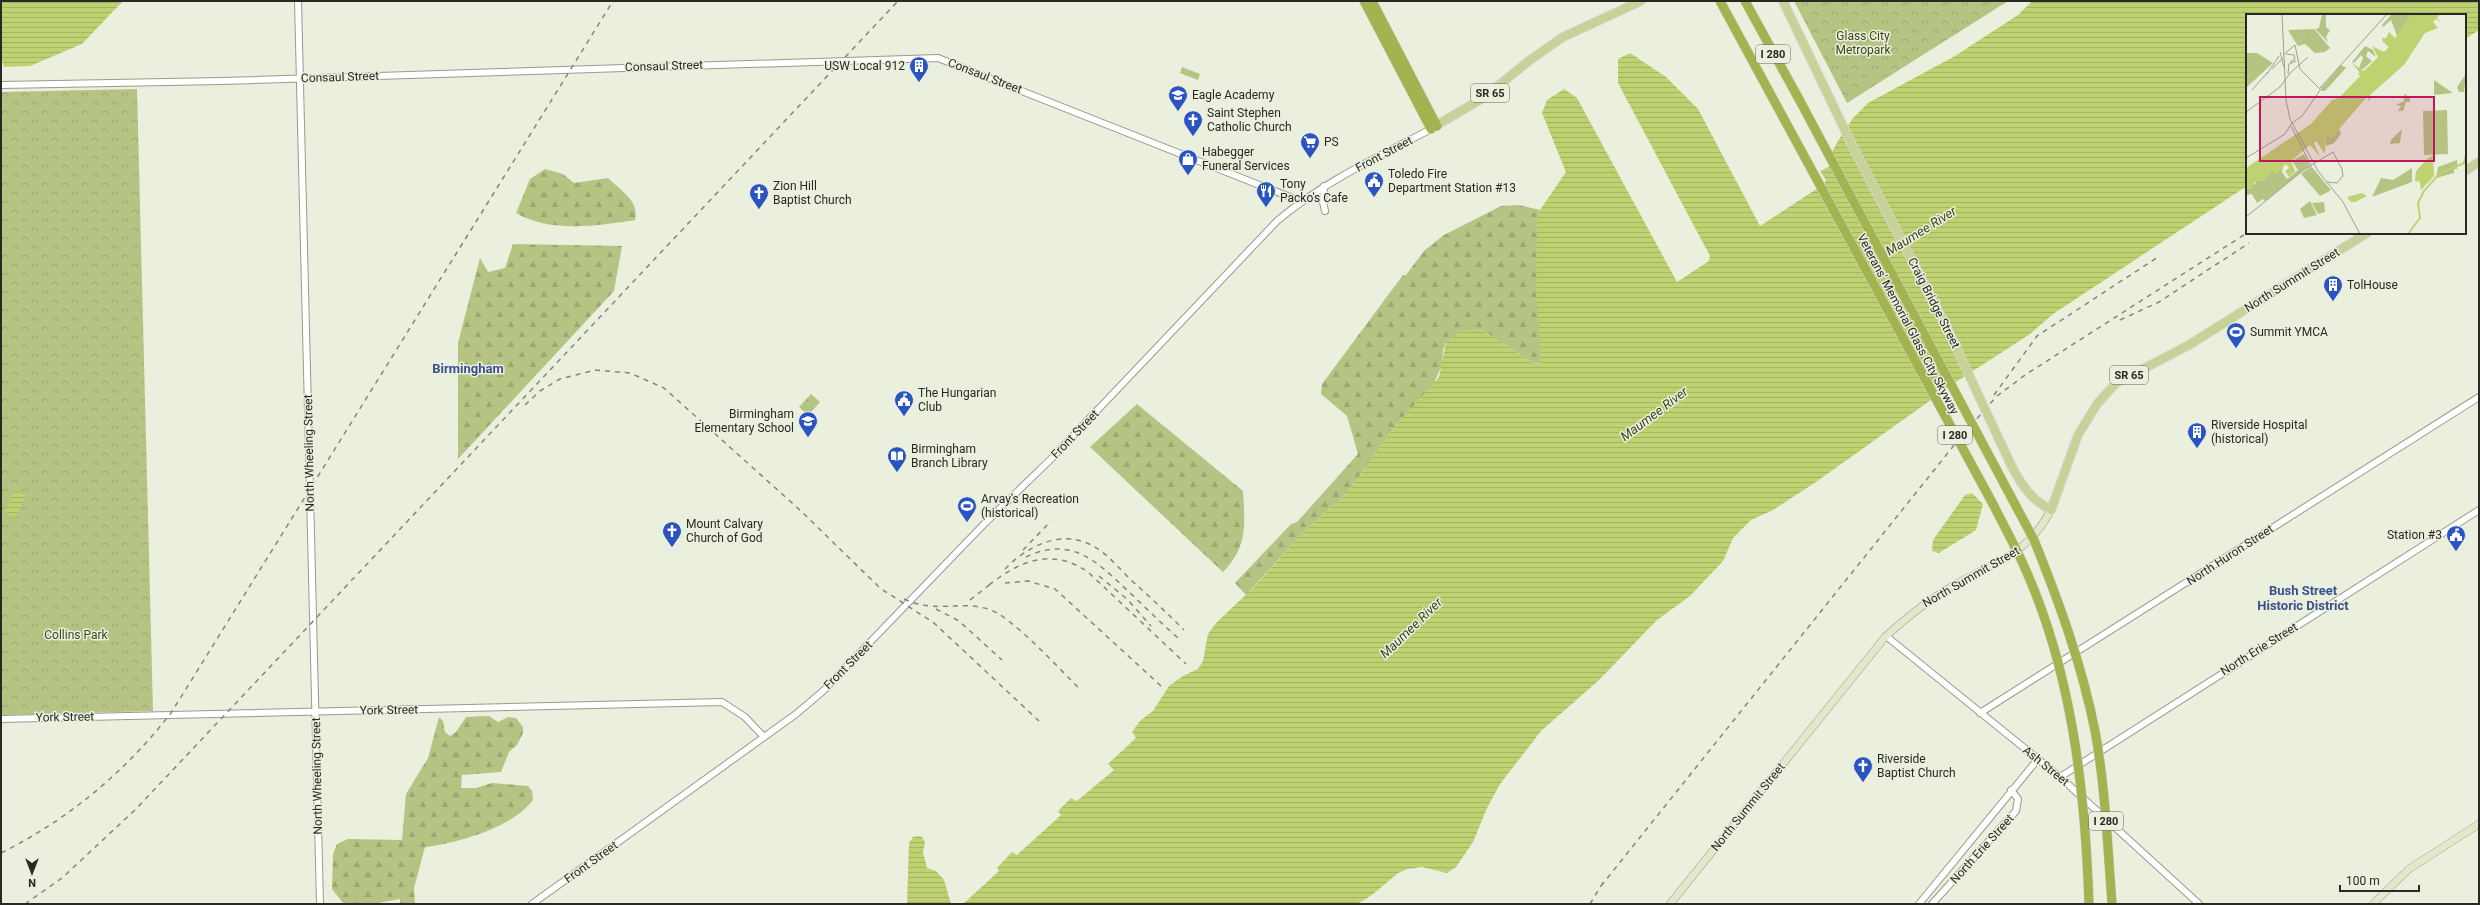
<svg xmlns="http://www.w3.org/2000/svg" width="2480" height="905" font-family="Roboto,sans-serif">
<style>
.forest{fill:url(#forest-firs)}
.park{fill:url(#park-crowns)}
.water{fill:url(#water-rules)}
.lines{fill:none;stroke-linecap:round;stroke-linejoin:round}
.tertiary-casing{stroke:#989c8c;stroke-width:8}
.secondary-casing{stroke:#989c8c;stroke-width:8}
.primary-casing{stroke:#d4d4d3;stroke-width:10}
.motorway-casing{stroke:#d4d4d3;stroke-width:10}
.tertiary{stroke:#fff;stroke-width:6}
.secondary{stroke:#e3e8ca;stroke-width:7}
.primary{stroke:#c7d296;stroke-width:8}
.motorway{stroke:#a2b450;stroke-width:9}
.rail{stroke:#84867b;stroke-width:1.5;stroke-dasharray:5 5;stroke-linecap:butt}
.primary-bridge-casing{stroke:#d4d4d3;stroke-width:10;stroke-linecap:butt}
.motorway-bridge-casing{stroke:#d4d4d3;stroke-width:10;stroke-linecap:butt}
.primary-bridge{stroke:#c7d296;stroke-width:8}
.motorway-bridge{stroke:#a2b450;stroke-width:9}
.labels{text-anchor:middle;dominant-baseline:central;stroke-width:3;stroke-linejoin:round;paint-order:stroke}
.shield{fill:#ebefde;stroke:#62645b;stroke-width:1}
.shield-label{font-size:11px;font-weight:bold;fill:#282923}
.park-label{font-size:12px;fill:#3c441b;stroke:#ebefde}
.street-label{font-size:12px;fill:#282923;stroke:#ebefde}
.poi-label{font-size:12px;fill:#282923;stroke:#ebefde;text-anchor:start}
.water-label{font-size:13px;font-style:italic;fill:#3d441c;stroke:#ebefde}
.neighbourhood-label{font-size:13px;font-weight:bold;fill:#38518b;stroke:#ebefde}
.inset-river{fill:none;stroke:#bfd271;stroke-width:2}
.inset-road{fill:none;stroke:#9da093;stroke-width:1}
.view{fill:#c2185b;fill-opacity:0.15;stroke:#c2185b;stroke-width:2}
.inset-edge{fill:none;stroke:#282923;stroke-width:2}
</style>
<defs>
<pattern id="forest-firs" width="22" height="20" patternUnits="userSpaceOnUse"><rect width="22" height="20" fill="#b6c483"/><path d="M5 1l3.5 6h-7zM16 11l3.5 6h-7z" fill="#9ca871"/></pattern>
<pattern id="park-crowns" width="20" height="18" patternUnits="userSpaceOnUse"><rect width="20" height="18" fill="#b6c483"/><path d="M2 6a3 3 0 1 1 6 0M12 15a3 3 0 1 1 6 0" fill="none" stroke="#9ca871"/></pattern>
<pattern id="water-rules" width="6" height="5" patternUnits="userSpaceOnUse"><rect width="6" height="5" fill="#bfd271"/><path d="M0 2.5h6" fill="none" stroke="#a4b462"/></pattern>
</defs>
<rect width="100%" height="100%" fill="#ebefde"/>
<path class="forest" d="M545,169L563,174L574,183L608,178C620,190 640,201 635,220C597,226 550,233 516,213L530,179Z
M1518,205L1540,210L1537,219L1542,363L1534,364L1481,329L1446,342L1443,350L1442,365L1433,385L1397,424L1347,493L1299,537L1246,595L1235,583L1291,524L1297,522L1358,454L1347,416L1321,394L1322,384L1403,275L1405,276L1425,250L1444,235L1501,206Z
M513,244L622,246L614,291L458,459V343L480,258L488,272L505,268Z
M1137,404L1243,491C1245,523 1248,547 1223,572L1090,447Z
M489,716L498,722L508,717L516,718L523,727V733L517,745L509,752L501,772L462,775L461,788H476L492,783L528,786L532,791L533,800C512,828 457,843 425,847L414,888L415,904H400V899L372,904L343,903L332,889L333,854L337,844L348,839L402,840L406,794L428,758L439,717L443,721L445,732L450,736L456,732L466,717Z"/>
<path class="park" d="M1794,1H2008L1847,103Z
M1182,67L1200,74L1198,80L1180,73Z
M137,89L153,711L1,715V92Z
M811,394L820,402L808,415L799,407Z"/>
<path class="water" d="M1,1H123L82,44L30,66L4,67L1,58Z
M2032,1H2479V30L2465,39V15H2247V186L2053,314L2030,334L1956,382L1816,482L1773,510L1751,520L1733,538L1723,561L1690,596L1657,620L1598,681L1541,731L1500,784L1487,808L1473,842L1456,867L1447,873L1422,867L1408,869L1398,873L1372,895L1357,904H963L999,871L997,868L1012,852L1017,855L1061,815L1058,811L1071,798L1077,801L1114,770L1108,764L1136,738L1132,732L1140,721L1153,711L1169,686L1183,676L1198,669L1203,661L1208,634L1216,623L1253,588L1299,537L1347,493L1397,424L1439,377L1446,342L1462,331L1481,329L1534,364L1542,363L1536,294L1537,219L1540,210L1566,172L1542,113L1547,100L1564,89L1577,98L1677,282L1709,261L1710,256L1618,83V59L1630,53L1666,77L1698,109L1760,226L1824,184L1826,180L1820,171L1831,166L1830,156L1838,141L1853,118L1868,103L1955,56L2018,15Z
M14,491L25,495L16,518L5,513Z
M1972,493L1983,504L1976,530L1939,553L1932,551L1933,540L1965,495Z
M918,836L922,837L925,842L923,852L927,868L936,871L944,880L951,904H907L909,843L913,837Z"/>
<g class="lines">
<defs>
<path id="tertiary" d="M298,1L320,904
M1,85L222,81L938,58L1300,201
M1324,186L1323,202L1325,211
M1886,636L2060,777L2199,904
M1980,713L2479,397
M1,719L722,702L745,717L764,737
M2060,777L2479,510
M532,904L796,714L822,692L986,522L1052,458L1277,221C1323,182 1378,157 1431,129
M1919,904L2038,759
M1932,904L2016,811L2018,799L2011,790"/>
<path id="secondary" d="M1670,904L1886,636C1907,617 1927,601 1951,587C1994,561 2025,558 2051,510
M2373,904L2409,869L2479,824"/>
<path id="primary" d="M1783,1L1853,147L1947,328
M1432,128L1483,98L1530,60L1563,37L1641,1
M2465,171L2479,162
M2012,467C2022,486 2032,500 2051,510L2078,435L2097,404L2116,383L2189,345L2367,233"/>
<path id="motorway" d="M1364,1L1431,129
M1372,1L1437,126
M1745,1L1800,101
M2109,862L2112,904"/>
</defs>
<use href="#tertiary" class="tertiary-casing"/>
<use href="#secondary" class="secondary-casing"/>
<use href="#primary" class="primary-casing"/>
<use href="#motorway" class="motorway-casing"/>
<use href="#tertiary" class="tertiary"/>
<use href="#secondary" class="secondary"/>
<use href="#primary" class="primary"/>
<use href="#motorway" class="motorway"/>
<path class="rail" d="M2120,320L2159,302L2249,243
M1994,395L2037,336L2158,257
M525,405L540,391L560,379L595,370L630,373L664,388L801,511L880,588L934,623L1039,721
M1023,550L1051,521
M1026,557C1072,535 1097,562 1128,591C1145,607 1161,623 1178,638
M1005,569C1029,544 1066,527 1098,549C1110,557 1120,569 1131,580C1149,596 1167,613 1184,630
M1099,576L1127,599L1151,626
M1005,583L1028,581L1055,589L1161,686
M989,585C1020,561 1051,547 1088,572L1186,664
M904,599C936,614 958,600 988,609C1011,615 1062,672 1081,690
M970,600L993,582
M936,609L959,621L1002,660
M1,853C69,819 124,773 171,713L613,1
M1601,886L1959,439L1997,396L2025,375L2247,233
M25,904L62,878L136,809L898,1
M1590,904L1604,881"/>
<defs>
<path id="primary-bridge" d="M1947,328L2012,467"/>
<path id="motorway-bridge" d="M1720,1L1994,506C2004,526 2015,546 2024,566C2072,672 2085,789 2089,904
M1800,101L2034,540C2059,602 2082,665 2095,731C2103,774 2106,818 2109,862"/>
</defs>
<use href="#primary-bridge" class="primary-bridge-casing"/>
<use href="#motorway-bridge" class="motorway-bridge-casing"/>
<use href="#primary-bridge" class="primary-bridge"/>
<use href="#motorway-bridge" class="motorway-bridge"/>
</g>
<defs>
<symbol id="building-pin" viewBox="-11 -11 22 30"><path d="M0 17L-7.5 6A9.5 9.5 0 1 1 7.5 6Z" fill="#2b54c3" stroke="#ebefde"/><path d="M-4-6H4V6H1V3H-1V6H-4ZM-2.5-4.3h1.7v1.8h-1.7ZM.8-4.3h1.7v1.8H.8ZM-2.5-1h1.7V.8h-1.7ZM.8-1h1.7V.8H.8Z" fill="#fff"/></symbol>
<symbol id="school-pin" viewBox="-11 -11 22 30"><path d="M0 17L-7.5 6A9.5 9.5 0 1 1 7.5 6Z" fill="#2b54c3" stroke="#ebefde"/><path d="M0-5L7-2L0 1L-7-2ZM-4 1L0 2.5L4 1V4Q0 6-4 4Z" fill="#fff"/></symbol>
<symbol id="church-pin" viewBox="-11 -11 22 30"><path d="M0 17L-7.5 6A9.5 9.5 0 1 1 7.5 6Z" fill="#2b54c3" stroke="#ebefde"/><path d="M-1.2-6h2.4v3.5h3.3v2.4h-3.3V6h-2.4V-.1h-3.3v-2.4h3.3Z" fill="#fff"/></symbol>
<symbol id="supermarket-pin" viewBox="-11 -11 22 30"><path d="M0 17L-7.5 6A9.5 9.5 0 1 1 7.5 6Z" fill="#2b54c3" stroke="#ebefde"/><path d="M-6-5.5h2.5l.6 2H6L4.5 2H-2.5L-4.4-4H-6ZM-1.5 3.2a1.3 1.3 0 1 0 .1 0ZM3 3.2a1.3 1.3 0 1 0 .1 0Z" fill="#fff"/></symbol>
<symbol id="shop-pin" viewBox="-11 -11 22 30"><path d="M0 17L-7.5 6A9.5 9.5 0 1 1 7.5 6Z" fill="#2b54c3" stroke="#ebefde"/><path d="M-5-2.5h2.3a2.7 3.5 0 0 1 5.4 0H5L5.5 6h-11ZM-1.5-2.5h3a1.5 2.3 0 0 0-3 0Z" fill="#fff"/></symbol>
<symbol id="civic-pin" viewBox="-11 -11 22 30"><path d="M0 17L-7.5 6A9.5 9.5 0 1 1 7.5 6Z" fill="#2b54c3" stroke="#ebefde"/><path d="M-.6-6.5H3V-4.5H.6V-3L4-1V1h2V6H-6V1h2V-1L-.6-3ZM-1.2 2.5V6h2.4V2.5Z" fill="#fff"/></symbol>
<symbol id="restaurant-pin" viewBox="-11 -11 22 30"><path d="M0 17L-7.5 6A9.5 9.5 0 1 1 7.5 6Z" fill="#2b54c3" stroke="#ebefde"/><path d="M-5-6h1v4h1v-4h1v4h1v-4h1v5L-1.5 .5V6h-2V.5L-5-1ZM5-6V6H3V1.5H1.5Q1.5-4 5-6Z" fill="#fff"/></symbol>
<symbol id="stadium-pin" viewBox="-11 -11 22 30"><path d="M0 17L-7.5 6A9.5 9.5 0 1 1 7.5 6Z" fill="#2b54c3" stroke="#ebefde"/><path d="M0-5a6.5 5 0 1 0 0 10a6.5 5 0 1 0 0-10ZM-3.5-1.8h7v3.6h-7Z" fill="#fff"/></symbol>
<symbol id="library-pin" viewBox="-11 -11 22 30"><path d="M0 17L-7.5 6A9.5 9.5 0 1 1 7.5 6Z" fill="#2b54c3" stroke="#ebefde"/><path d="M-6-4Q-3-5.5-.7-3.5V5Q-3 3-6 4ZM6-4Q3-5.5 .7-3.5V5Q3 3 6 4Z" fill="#fff"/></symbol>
</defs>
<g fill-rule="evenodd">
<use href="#building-pin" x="908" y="55" width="22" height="30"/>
<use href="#school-pin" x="1167" y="84" width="22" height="30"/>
<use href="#church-pin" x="1182" y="109" width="22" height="30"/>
<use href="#supermarket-pin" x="1299" y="131" width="22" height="30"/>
<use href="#shop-pin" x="1177" y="148" width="22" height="30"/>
<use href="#civic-pin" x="1363" y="170" width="22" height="30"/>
<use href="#restaurant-pin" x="1255" y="180" width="22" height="30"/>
<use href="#church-pin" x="748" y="182" width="22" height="30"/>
<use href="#building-pin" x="2322" y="274" width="22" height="30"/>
<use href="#stadium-pin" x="2225" y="321" width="22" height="30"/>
<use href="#civic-pin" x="893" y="389" width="22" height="30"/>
<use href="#school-pin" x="797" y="410" width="22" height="30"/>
<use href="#building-pin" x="2186" y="421" width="22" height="30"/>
<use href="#library-pin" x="886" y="445" width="22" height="30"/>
<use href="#stadium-pin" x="956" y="495" width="22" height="30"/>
<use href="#church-pin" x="661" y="520" width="22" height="30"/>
<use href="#civic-pin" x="2445" y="524" width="22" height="30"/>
<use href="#church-pin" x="1852" y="755" width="22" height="30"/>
</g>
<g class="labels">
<g class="shield">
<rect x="1756" y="45" width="34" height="18" rx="3"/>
<rect x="1471" y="84" width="38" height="18" rx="3"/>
<rect x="2110" y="366" width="38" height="18" rx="3"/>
<rect x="1938" y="426" width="34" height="18" rx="3"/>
<rect x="2089" y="812" width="34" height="18" rx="3"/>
</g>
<g class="shield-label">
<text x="1773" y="54">I 280</text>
<text x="1490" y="93">SR 65</text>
<text x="2129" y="375">SR 65</text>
<text x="1955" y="435">I 280</text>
<text x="2106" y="821">I 280</text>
</g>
<g class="park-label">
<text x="1863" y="36">Glass City<tspan x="1863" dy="14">Metropark</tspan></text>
<text x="76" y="635">Collins Park</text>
</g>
<g class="street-label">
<text transform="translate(664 66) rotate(-2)">Consaul Street</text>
<text transform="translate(985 76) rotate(21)">Consaul Street</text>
<text transform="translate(340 77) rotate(-2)">Consaul Street</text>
<text transform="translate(1384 154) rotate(-28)">Front Street</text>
<text transform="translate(2292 280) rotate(-32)">North Summit Street</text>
<text transform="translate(1934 303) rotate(63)">Craig Bridge Street</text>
<text transform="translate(1908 324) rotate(62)">Veterans' Memorial Glass City Skyway</text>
<text transform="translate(1075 434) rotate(-46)">Front Street</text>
<text transform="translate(309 453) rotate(-91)">North Wheeling Street</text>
<text transform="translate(2230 555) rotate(-33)">North Huron Street</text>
<text transform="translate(1971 577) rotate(-30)">North Summit Street</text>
<text transform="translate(2259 649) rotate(-32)">North Erie Street</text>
<text transform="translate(848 665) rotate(-45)">Front Street</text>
<text transform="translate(389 710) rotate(-1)">York Street</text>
<text transform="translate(65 717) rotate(-1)">York Street</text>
<text transform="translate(2046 766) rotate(39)">Ash Street</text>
<text transform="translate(317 776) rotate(-91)">North Wheeling Street</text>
<text transform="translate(1748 807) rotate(-51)">North Summit Street</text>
<text transform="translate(1982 849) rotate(-48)">North Erie Street</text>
<text transform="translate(591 862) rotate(-36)">Front Street</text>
</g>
<g class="poi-label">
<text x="905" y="66" text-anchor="end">USW Local 912</text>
<text x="1192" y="95">Eagle Academy</text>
<text x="1207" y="113">Saint Stephen<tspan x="1207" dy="14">Catholic Church</tspan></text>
<text x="1324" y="142">PS</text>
<text x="1202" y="152">Habegger<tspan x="1202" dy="14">Funeral Services</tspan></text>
<text x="1388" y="174">Toledo Fire<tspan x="1388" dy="14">Department Station #13</tspan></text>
<text x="1280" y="184">Tony<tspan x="1280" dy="14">Packo's Cafe</tspan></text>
<text x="773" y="186">Zion Hill<tspan x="773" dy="14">Baptist Church</tspan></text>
<text x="2347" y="285">TolHouse</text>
<text x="2250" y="332">Summit YMCA</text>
<text x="918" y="393">The Hungarian<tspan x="918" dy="14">Club</tspan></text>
<text x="794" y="414" text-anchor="end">Birmingham<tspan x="794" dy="14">Elementary School</tspan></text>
<text x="2211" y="425">Riverside Hospital<tspan x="2211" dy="14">(historical)</tspan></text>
<text x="911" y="449">Birmingham<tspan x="911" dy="14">Branch Library</tspan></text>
<text x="981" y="499">Arvay's Recreation<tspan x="981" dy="14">(historical)</tspan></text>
<text x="686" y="524">Mount Calvary<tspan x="686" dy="14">Church of God</tspan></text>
<text x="2442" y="535" text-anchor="end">Station #3</text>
<text x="1877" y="759">Riverside<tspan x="1877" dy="14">Baptist Church</tspan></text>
</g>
<g class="water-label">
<text transform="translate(1921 231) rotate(-32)">Maumee River</text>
<text transform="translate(1654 414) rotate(-37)">Maumee River</text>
<text transform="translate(1411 628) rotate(-44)">Maumee River</text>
</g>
<g class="neighbourhood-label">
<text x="468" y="368">Birmingham</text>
<text x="2303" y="590">Bush Street<tspan x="2303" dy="15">Historic District</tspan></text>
</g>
</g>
<g transform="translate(2246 14)">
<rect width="220" height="220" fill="#ebefde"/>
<path d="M68,15L75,23H59L50,29L42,16ZM220,60L218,78H213L211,73ZM78,188L79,198L72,200L66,189Z" fill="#b6c483"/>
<path d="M76,0H80V13L84,16L80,23L82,28L69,15L73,14ZM146,0H166L151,22L145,6L137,13L136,11ZM59,23H75L84,34L79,38L69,39L59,30L52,32L50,29ZM119,32L127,36L130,43L122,37L120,42L126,47L116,56L113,54L117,44L115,41L108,49L106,48ZM188,66L198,73L207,79L188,81ZM161,80L160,84H164V88H160L157,97H152L155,92L150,91L158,87V81ZM100,105L93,115L95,120L88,129L80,132V121L86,123ZM156,115L154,129L144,130L145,126ZM211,146V155H208V159L190,164L192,153Z" fill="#b6c483"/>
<path d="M0,39H11L27,49L0,74Z" fill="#b6c483"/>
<path d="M95,51L100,54L79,77H76L75,74ZM201,96L202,140L178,141L177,97ZM58,140L64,151L19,187L17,185L11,189L6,180L0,181V176L5,174V171L9,170L11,166L16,167L26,156L29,160L37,152L36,158L41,165L52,156L46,147ZM65,152L85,176L82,178L74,182L55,160ZM166,154V168L126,183L135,164L147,166ZM64,187L71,201L58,204L54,195Z" fill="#b6c483"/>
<path d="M166,0H194L191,4L196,9L190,5L187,8L192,14L179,19L158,51L124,81V88L121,83L86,123L80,121L79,140L70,127L68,129L74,143L64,131L45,147L49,157L43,163L39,157L43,154L40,150L29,160L25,157L16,167L11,166L1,177L0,154L65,110L86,86L93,84L114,62L112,59H114L106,49L117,57L119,56L132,43L126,32L138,38L143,33L137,28L136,24H140L143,18L149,24ZM187,142L188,162L175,176L174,168L169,167L170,157L182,144ZM116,179L121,182L109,188H105L101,183Z" fill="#bfd271"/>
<path class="inset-river" d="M162,220L174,204L172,189L178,177L193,160L218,149L220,141"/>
<path class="inset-road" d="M36,0L40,86L44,105L72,157L97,188L114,220M34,38L38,53M40,40L48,41L49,45L44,48M37,41L49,31L54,55L75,76M26,55L37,44M21,60L33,42M42,60L43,50L50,47M74,74L141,0M6,76L22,58M0,98L34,73L45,58L62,43M45,112L65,151M0,144L39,120L45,110L56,102L75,75M81,168L91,169L97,162L96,155L87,138M0,203L59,155L87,138"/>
<path class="view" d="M14,83H188V147H14Z"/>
<rect width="220" height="220" class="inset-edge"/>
</g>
<rect width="2480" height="905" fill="none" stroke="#282923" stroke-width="4"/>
<g transform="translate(32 873) rotate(180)" stroke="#ebefde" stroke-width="3" paint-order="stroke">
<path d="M0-3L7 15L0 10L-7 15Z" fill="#282923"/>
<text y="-6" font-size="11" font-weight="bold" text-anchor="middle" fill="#282923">N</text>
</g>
<path d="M2340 885v6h79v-6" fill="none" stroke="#282923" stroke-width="2"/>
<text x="2346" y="885" font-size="12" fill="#282923" stroke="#ebefde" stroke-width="3" paint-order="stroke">100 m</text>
</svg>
